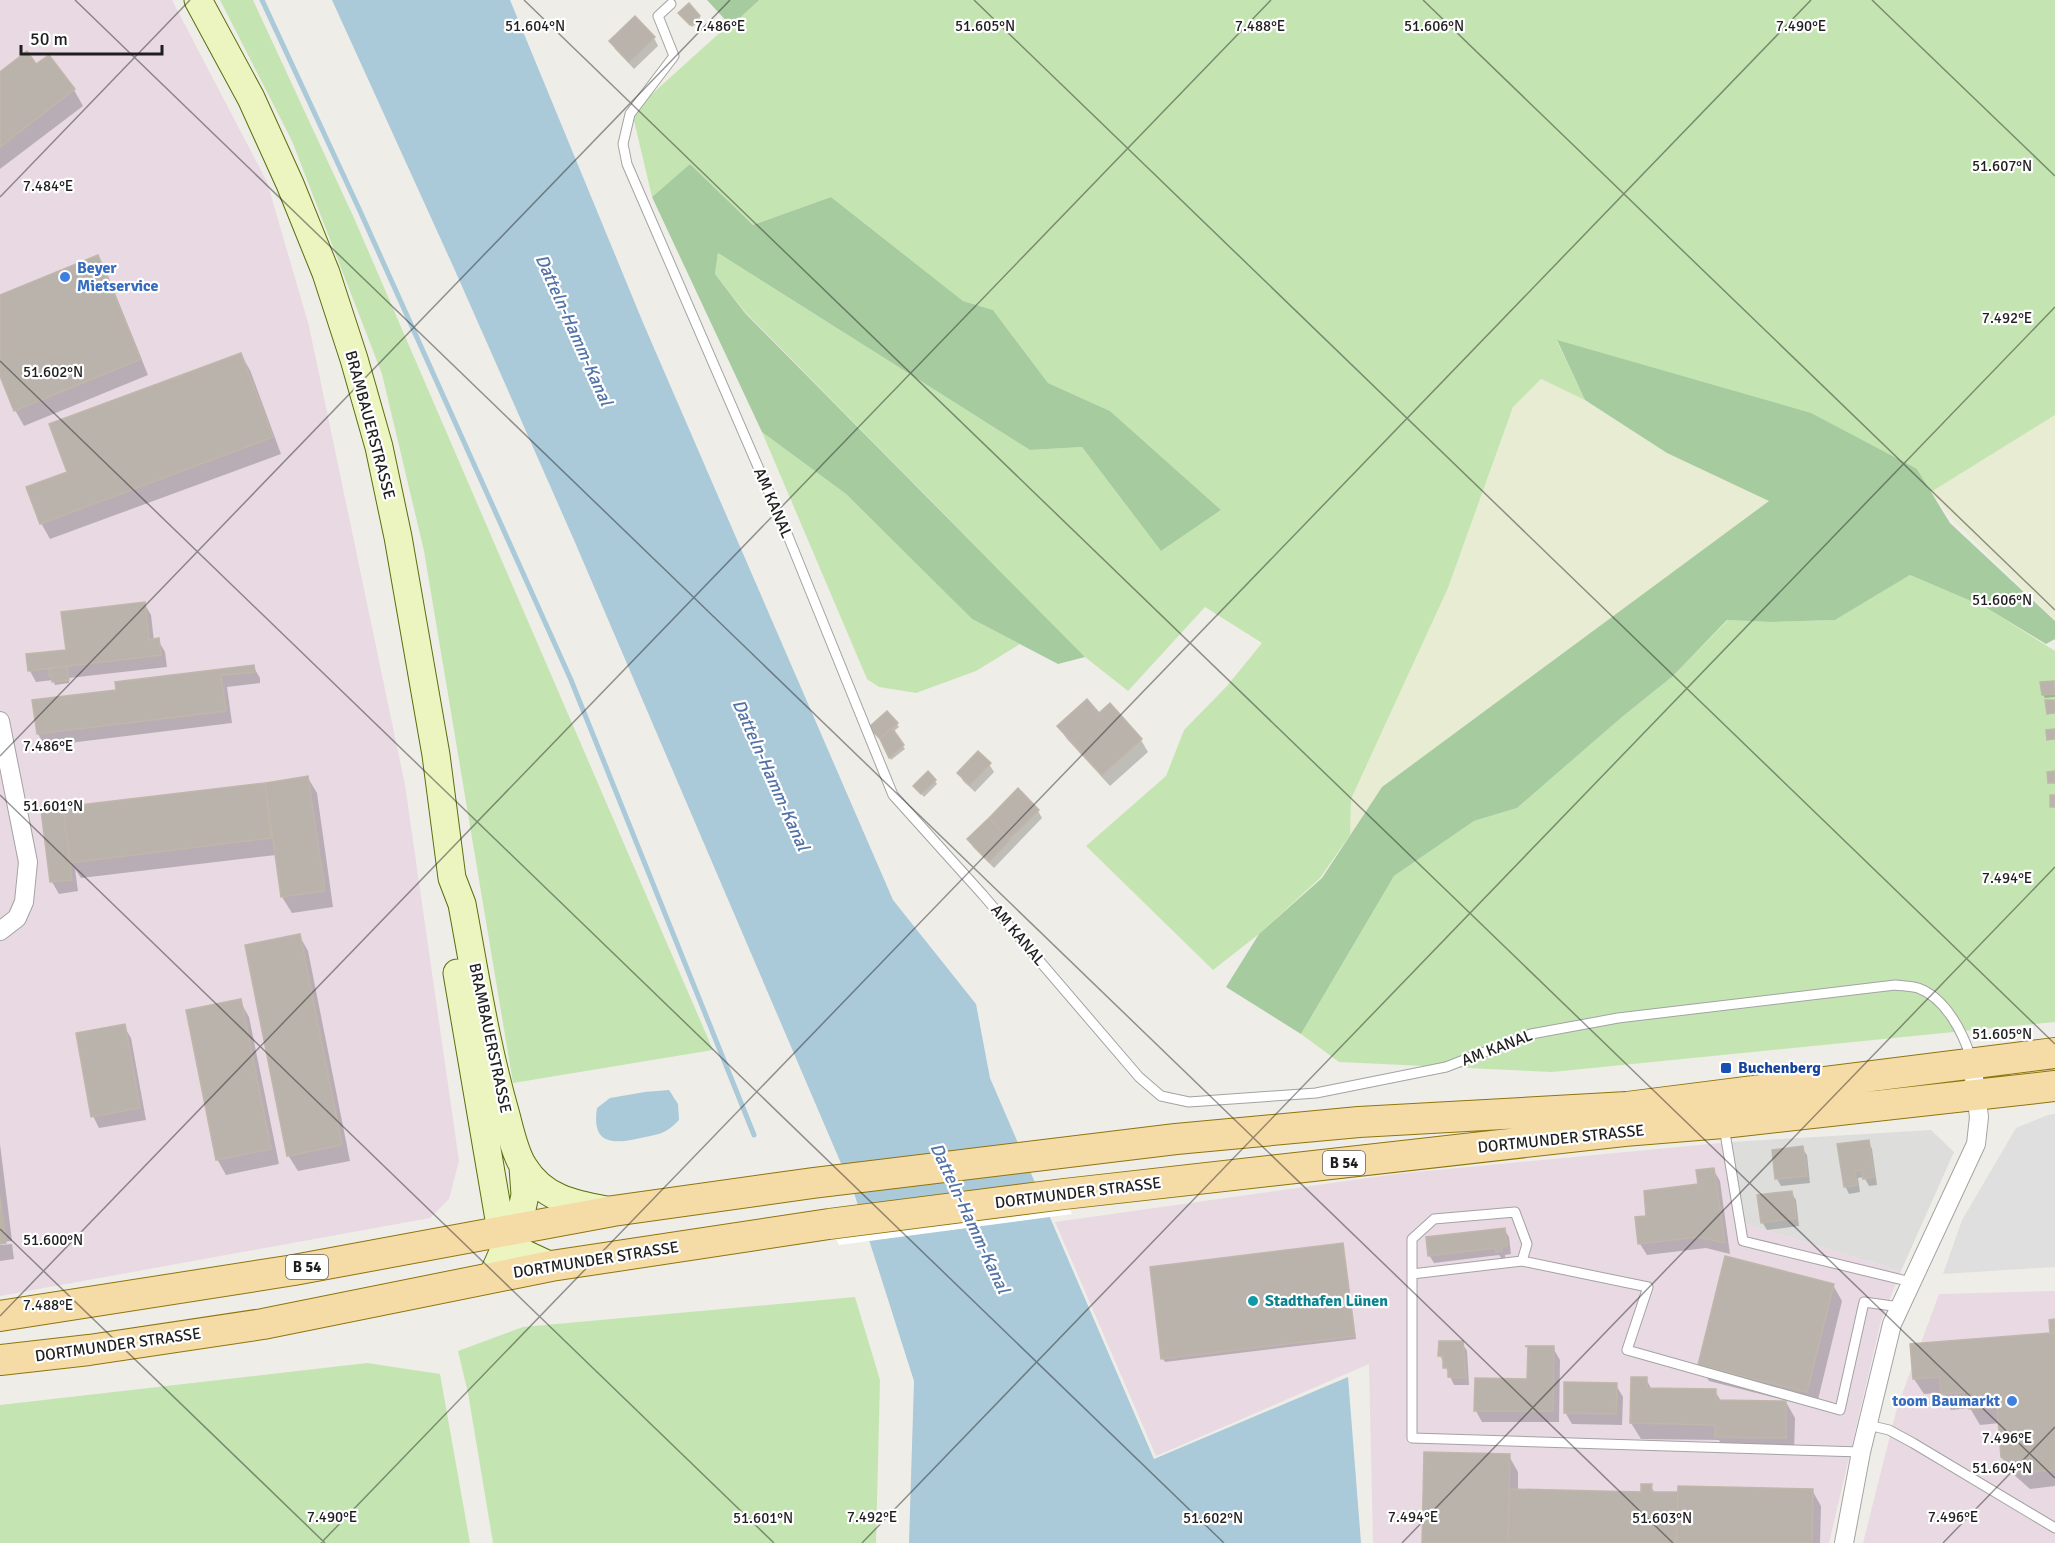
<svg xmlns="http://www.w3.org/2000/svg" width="2055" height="1543" font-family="Signika,sans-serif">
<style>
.residential{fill:#dddddc}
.industrial{fill:#e8d9e3}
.farmland{fill:#e8ecd3}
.grass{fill:#c4e5b1}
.forest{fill:#a6cb9f}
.parking{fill:#dfdfdf}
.water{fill:#aac9d9}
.pier{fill:#fff}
.shadow{fill:#0003}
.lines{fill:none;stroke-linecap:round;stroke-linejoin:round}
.stream{stroke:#aac9d9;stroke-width:5}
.building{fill:#b9b3ac;stroke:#c0b6aa;stroke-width:1.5}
.lane-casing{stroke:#a3a3a3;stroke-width:11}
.street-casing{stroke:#a3a3a3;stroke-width:20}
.secondary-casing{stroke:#596f0e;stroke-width:29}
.primary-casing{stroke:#8f740c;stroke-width:32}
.lane{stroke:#fff;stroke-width:9}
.street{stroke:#fff;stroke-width:18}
.secondary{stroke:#ecf5bf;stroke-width:27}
.primary{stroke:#f5dca6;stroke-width:30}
.ticks{fill:none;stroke:#1f1f1f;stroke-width:1.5;stroke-opacity:0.45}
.shop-dot{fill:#3f7fe0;stroke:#fff;stroke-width:2}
.transit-dot{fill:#1a4fb4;stroke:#fff;stroke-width:2}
.culture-dot{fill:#0f9aa8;stroke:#fff;stroke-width:2}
.labels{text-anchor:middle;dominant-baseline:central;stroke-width:4.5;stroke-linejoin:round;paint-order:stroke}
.shield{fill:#fff;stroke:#626262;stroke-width:1.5}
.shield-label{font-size:15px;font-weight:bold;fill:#1f1f1f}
.shop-label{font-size:16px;font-weight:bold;fill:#366cbe;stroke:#fff;text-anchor:start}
.street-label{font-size:16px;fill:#1f1f1f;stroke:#fff}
.transit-label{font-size:16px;font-weight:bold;fill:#164399;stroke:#fff;text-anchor:start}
.culture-label{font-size:16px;font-weight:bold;fill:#0d838f;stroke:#fff;text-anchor:start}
.water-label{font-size:18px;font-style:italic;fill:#5373a8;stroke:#fff}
.ticks-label{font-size:15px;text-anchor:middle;fill:#1f1f1f;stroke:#fff;stroke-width:4.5;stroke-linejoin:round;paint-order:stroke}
</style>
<rect width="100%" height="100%" fill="#efede7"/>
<path class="residential" d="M1931,1130L1954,1152L1901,1271L1739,1222L1731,1142Z"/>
<path class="industrial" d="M0,0H172L267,182L309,326L405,785L459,1161L449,1199L430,1218L0,1296Z
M1731,1142L1739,1222L1901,1271L1881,1321L1829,1543H1373L1369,1364L1156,1456L1055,1222L1396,1174Z
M2055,1291V1543H1863L1897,1408L1939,1294Z"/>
<path class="farmland" d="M1541,379L1585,400L1668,453L1770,501L1382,787L1350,835L1351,799L1448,588L1513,407Z
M2055,415V620L1952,519L1931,492Z"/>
<path class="grass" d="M220,0H253L354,218L713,1050L513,1083L424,551L382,374L292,141Z
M756,0H2055V415L1931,492L1917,469L1557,341L1585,400L1541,379L1513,407L1448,588L1351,799L1350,835L1320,878L1259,934L1213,970L1086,846L1166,776L1184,730L1227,686L1262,643L1205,607L1128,691L1085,657L745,312L715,274L718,253L1030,450L1082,447L1161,551L1221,510L1110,411L1048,383L993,310L963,301L831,197L753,225L690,164L652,197L632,112Z
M762,432L846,494L972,619L1020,644L976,671L916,693L879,687L867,679Z
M1910,575L1985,607L2055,651V1022L1552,1072L1339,1062L1301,1034L1394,876L1474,821L1517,808L1622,717L1673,676L1728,620L1771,622L1835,620Z
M855,1297L880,1380L876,1543H493L468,1393L458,1351L523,1327Z
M367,1363L440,1374L470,1543H0V1405Z"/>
<path class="forest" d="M707,0H759L731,26Z
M690,164L753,225L831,197L963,301L993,310L1048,383L1110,411L1221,510L1161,551L1082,447L1030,450L718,253L715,274L745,313L1085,657L1058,664L972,619L846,494L762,432L652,197Z
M1557,340L1811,413L1917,469L1950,523L2055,621V639L2046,644L1985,607L1910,575L1835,620L1771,622L1727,620L1673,676L1622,717L1517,808L1474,821L1394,876L1301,1034L1226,987L1259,934L1322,878L1382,787L1769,501L1667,453L1585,400Z"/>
<path class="parking" d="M2055,1114V1267L1943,1274L1962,1220L2016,1128L2048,1115Z"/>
<path class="water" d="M332,0H510L644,325L893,900L976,1004L990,1078L1154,1459L1348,1377L1361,1543H909L914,1381L855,1196L574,540L453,266Z
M669,1090L678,1104L679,1120C664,1136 657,1134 636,1139C608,1145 592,1141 597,1108L610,1098L645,1092Z"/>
<path class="pier" d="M1059,1181L1072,1214L839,1245L829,1224Z"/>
<path class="shadow" d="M682,16H699L701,20L692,27Z
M635,19L654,38L658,46L634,69L615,49L611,41Z
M49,57L74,90L83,106L0,169V74L36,66Z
M98,257L107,273L148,375L24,426L15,410L0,372V297Z
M241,355L250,370L281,454L50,539L41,523Z
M144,603L151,615L154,641L158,640L165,652L167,667L69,678V683L55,685L53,680L36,682L30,671L67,651Z
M253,666L260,678V683L227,687L232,723L45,746L38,734L34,702L118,691Z
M2053,682L2055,686V697L2045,698L2043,695Z
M1110,705L1141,740L1148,752L1110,786L1066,738L1059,726L1099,715Z
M897,724L899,727L893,732L905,749L891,760L883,742L873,731Z
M989,764L994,772L975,792L963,781L959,773Z
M308,778L317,793L333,907L292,913L282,897L276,855L81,878L75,869L78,891L59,894L52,882L43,811L62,809L65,814V809Z
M935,781L937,784L924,797L917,789Z
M1038,811L1042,818L994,868L973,847L969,840Z
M299,935L308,951L350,1161L298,1171L288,1155Z
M240,1001L249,1017L279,1164L226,1175L217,1159Z
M124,1026L131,1038L146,1120L99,1128L93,1116Z
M1868,1141L1872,1149L1877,1185L1869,1186L1864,1177L1858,1178L1860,1192L1849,1194L1845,1186Z
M0,1144L12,1241L0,1242Z
M1802,1148L1807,1155L1810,1183L1781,1186L1777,1179L1773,1151Z
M1713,1169L1720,1181L1730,1254L1706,1248L1647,1255L1640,1244L1648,1217L1699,1186Z
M1791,1192L1796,1200L1799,1226L1767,1230L1762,1222Z
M1504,1229L1509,1237L1511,1254L1505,1255V1258L1502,1259L1499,1255L1434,1263L1429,1255Z
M12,1244L14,1259L0,1261V1245Z
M1343,1245L1356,1339L1165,1362L1163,1359Z
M1833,1285L1842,1301L1816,1408L1709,1381L1699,1365Z
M2055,1321V1486L2030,1489L2012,1473L2002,1457L2000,1423L1980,1425L1970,1408L1951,1410L1942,1393L1924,1394L1914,1379L2052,1335Z
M1462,1343L1467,1351L1469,1385H1454L1440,1355Z
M1553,1348L1560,1360L1559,1422H1482L1476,1411L1529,1381Z
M1632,1378L1646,1379L1652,1390L1715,1391L1721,1401L1786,1402L1795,1418L1794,1453L1726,1452L1719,1440L1641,1439L1631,1423Z
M1616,1385L1623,1397L1622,1425L1572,1424L1565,1412Z
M1509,1456L1518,1472V1490L1642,1493L1651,1486L1655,1494L1812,1490L1821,1506L1820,1543H1423Z"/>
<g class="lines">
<path class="stream" d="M262,0L360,211L571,680L754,1135"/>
</g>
<path class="building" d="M689,3L700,16L690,25L678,13Z
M635,16L655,37L629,62L609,41Z
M27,51L36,64L49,55L75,89L0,147V72Z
M98,255L141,359L14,411L0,376V295Z
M241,353L273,437L40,524L26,487L67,472L49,424Z
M145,602L149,640L159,638L161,655L28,671L26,654L66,650L61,612Z
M254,665L255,672L221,675L226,711L37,734L32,700L116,690L115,682Z
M67,666L69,680L52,682V677L48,675L50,668Z
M2054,681L2055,694L2042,695L2040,682Z
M1087,699L1099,713L1110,703L1142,739L1102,775L1057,726Z
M2045,700H2055V713L2047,714Z
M887,711L898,723L880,739L869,727Z
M892,728L904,745L889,758L880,739Z
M2055,729V739L2047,740L2046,730Z
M978,751L991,763L970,785L957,773Z
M928,771L936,780L921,794L913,786Z
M2055,771V783H2048L2047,772Z
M308,776L325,891L281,897L265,783Z
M265,783L271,838L70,863L63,807Z
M1018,788L1039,810L1009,839L989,818Z
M2050,795H2055V807H2050Z
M63,807L72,880L50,882L41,810Z
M989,818L1010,840L989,862L967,839Z
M300,934L342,1145L287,1156L245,945Z
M241,999L271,1149L216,1160L186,1010Z
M125,1024L140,1108L91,1117L76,1033Z
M1869,1140L1874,1177L1863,1179L1862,1170L1855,1171L1857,1185L1844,1187L1837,1144Z
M1803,1146L1807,1176L1775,1179L1772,1150Z
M1714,1168L1725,1243L1698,1237L1638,1244L1635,1217L1646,1216L1644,1191L1698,1184L1696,1170Z
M1792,1191L1796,1218L1761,1223L1757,1195Z
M0,1196L6,1243L0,1244Z
M1505,1228L1507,1246L1501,1247L1502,1251L1496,1252L1495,1248L1428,1256L1426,1237Z
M1343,1243L1355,1336L1161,1359L1150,1267Z
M1725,1256L1834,1284L1807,1392L1698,1365Z
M2055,1319V1333H2050L2049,1320Z
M2050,1333H2055V1470L2019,1473L2001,1457L1997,1407L1969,1409L1968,1392L1941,1394L1940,1377L1913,1379L1910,1344Z
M1439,1341H1463L1466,1378L1448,1377V1368H1443V1356H1438Z
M1525,1346H1554L1553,1411H1474L1475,1378L1527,1379L1528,1347Z
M1631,1377H1647V1388L1716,1389V1400L1786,1401V1438L1715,1437V1425L1630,1423Z
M1564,1382L1617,1383L1616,1414L1564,1413Z
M1424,1452L1510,1454L1508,1543H1422Z
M1641,1484H1652L1651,1492H1678L1676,1543H1508L1509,1489L1641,1492Z
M1678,1486L1813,1489L1812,1543H1676Z"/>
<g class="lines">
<defs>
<path id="lane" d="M671,4L658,16L674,56L630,114L623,144L627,164L788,536L893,795L983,895L1139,1077L1161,1096L1189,1102L1316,1093L1446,1067L1531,1034L1618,1018L1895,985C1902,986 1911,986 1918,988C1946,998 1963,1033 1971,1058
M1724,1127L1743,1241L1911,1282
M1522,1261L1648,1287L1627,1350L1840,1410L1864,1302L1900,1307
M1412,1274L1522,1261L1527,1244L1515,1212L1434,1219L1412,1239V1438L1861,1452
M1868,1425L1889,1430L1913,1443L2055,1528"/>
<path id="street" d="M0,721L28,862L24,902L17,918L0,931
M1844,1543L1861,1452L1892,1324L1976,1144L1979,1117L1972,1062"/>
<path id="secondary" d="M198,0L251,98L290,184L326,273L354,359L379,447L398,537L436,755L452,878L462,904C475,974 486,1046 506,1115C510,1130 515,1154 524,1167C543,1198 573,1204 606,1210
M457,973L501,1231L523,1253L551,1266
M492,1277L522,1209L525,1195L523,1167"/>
<path id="primary" d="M0,1316L294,1270L613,1211L813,1183L1176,1139L1359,1122L1627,1107L2055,1053
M0,1360L89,1350L263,1324L551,1266L829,1224L1064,1194L1624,1131L1723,1123L2055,1086"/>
</defs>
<use href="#lane" class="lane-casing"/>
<use href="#street" class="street-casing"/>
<use href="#secondary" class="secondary-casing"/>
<use href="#primary" class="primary-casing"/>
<use href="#lane" class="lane"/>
<use href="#street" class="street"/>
<use href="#secondary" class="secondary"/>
<use href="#primary" class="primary"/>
</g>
<path class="ticks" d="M75,0L1673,1543M524,0L2055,1478M974,0L2055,1044M1423,0L2055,610M1872,0L2055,176M0,197L190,0M0,361L1224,1543M0,756L730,0M0,795L774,1543M0,1229L325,1543M0,1316L1271,0M321,1543L1811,0M862,1543L2055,307M1402,1543L2055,867M1943,1543L2055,1427"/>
<g class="shop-dot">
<circle cx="65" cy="277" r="6"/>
<circle cx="2012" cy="1401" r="6"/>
</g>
<rect class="transit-dot" x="1720" y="1062" width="12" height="12" rx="3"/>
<circle class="culture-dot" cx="1253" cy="1301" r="6"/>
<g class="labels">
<g class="shield">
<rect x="1323" y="1151" width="42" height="24" rx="4.5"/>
<rect x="286" y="1255" width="42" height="24" rx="4.5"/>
</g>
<g class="shield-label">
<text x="1344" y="1163">B 54</text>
<text x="307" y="1267">B 54</text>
</g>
<g class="shop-label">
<text x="77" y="268">Beyer<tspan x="77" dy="18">Mietservice</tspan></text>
<text x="2000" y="1401" text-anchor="end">toom Baumarkt</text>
</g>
<g class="street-label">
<text transform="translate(370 425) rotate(75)">BRAMBAUERSTRASSE</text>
<text transform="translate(773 503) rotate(67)">AM KANAL</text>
<text transform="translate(1018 935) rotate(50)">AM KANAL</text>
<text transform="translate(490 1038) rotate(78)">BRAMBAUERSTRASSE</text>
<text transform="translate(1497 1048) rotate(-21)">AM KANAL</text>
<text transform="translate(1561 1139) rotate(-6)">DORTMUNDER STRASSE</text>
<text transform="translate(1078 1193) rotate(-7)">DORTMUNDER STRASSE</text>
<text transform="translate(596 1260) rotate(-9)">DORTMUNDER STRASSE</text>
<text transform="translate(118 1345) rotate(-8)">DORTMUNDER STRASSE</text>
</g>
<g class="transit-label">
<text x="1738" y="1068">Buchenberg</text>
</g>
<g class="culture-label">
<text x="1265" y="1301">Stadthafen Lünen</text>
</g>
<g class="water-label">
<text transform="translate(574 330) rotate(66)">Datteln-Hamm-Kanal</text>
<text transform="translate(771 775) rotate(66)">Datteln-Hamm-Kanal</text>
<text transform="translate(970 1218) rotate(65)">Datteln-Hamm-Kanal</text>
</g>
</g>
<g class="ticks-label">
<text x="535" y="31">51.604°N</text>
<text x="985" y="31">51.605°N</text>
<text x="1434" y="31">51.606°N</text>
<text x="720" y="31">7.486°E</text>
<text x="1260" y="31">7.488°E</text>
<text x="1801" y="31">7.490°E</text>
<text x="2002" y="171">51.607°N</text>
<text x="48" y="191">7.484°E</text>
<text x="2007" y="323">7.492°E</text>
<text x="53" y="377">51.602°N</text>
<text x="2002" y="605">51.606°N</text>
<text x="48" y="751">7.486°E</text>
<text x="53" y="811">51.601°N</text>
<text x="2007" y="883">7.494°E</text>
<text x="2002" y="1039">51.605°N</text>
<text x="53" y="1245">51.600°N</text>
<text x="48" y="1310">7.488°E</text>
<text x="2007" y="1443">7.496°E</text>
<text x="2002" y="1473">51.604°N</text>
<text x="332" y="1522">7.490°E</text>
<text x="872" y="1522">7.492°E</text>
<text x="1413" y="1522">7.494°E</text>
<text x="1953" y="1522">7.496°E</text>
<text x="763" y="1523">51.601°N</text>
<text x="1213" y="1523">51.602°N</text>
<text x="1662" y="1523">51.603°N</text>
</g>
<path d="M21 45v9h141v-9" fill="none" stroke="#1f1f1f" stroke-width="3"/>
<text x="30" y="45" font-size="18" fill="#1f1f1f" stroke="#ffffff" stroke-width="4.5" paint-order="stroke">50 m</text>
</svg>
